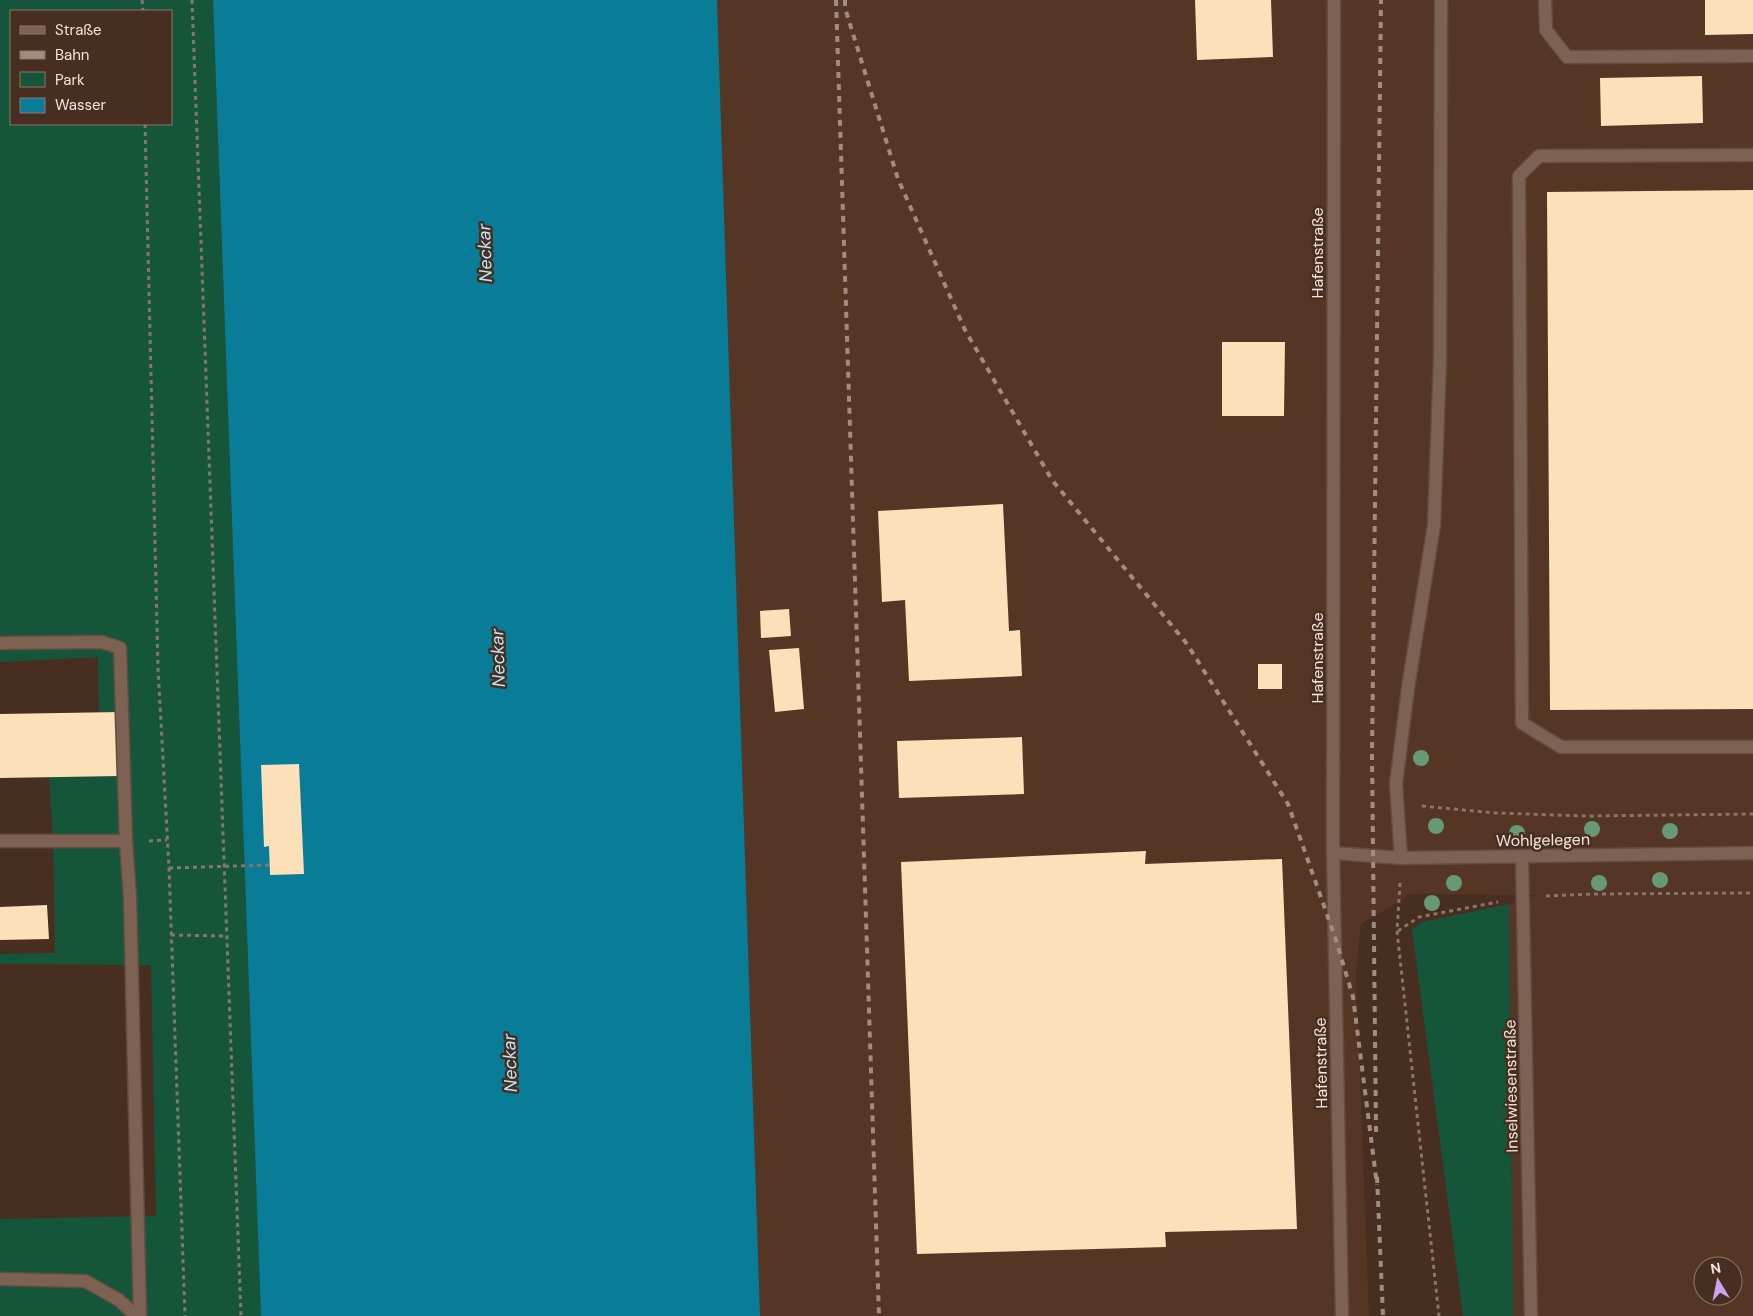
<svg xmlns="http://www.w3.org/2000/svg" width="1753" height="1316" font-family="'DM Sans',sans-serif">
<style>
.built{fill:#553625;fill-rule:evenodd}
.green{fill:#15563b;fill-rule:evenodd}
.water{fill:#097d98}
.building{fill:#fce0b9}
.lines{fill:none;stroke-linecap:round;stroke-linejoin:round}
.service-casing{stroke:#614c40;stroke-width:15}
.minor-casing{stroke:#614c40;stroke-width:15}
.secondary-casing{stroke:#614c40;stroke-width:15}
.path{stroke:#8b7469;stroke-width:3;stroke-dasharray:4 4;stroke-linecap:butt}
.service{stroke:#7d6152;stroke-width:12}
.minor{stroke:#7d6152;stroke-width:12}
.secondary{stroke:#7d6152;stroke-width:12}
.rail{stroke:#a18c81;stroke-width:4;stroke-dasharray:6 6;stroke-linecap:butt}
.path-bridge{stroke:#8b7469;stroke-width:3;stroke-dasharray:4 4;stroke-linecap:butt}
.tree{fill:#689976}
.labels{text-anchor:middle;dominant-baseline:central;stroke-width:5;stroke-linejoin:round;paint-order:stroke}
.street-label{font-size:16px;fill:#f5e4db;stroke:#482e21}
.water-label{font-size:18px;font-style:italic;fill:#bbe9f8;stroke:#482e21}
</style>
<rect width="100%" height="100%" fill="#482e21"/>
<path class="built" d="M717,0H1753V1316H1513L1509,904L1539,895L1411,894L1361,924L1356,975L1369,1316H760ZM1703,1266H1733V1296H1703Z"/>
<path class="green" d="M0,0H213L261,1316H0V1219L156,1216L151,965L0,964V954L55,953L53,840L49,777L121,776L120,712H99L98,657L0,662ZM11,11H171V124H11Z
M1509,904L1513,1316H1463L1412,929L1422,922Z"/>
<path class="water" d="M213,0H717L760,1316H261Z"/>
<path class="building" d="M1195,0H1271L1273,57L1197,60Z
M1705,0H1753V34L1705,35Z
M1702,76L1703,123L1601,126L1600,78Z
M1753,190V709L1550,710L1547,192Z
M1222,342H1285L1284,416H1222Z
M1003,504L1009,631L1020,630L1022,676L909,681L905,600L882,602L878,511Z
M789,609L791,636L761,638L760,611Z
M799,648L804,709L775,712L769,650Z
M1258,664H1282V689H1258Z
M120,712L121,776L0,778V714Z
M1022,737L1024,794L899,798L897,741Z
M299,764L304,874L270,875L269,846L264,847L261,765Z
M1146,851L1145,864L1282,859L1297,1229L1165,1232L1166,1247L917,1254L901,862Z
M47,905L49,939L0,940V907Z"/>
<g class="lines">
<defs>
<path id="service" d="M1545,0L1546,30L1567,57L1753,56
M1753,155L1539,156L1519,176L1522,723L1561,747H1753
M0,643L102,642L120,648L126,841L130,898L140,1316
M0,841H126
M1401,858L1396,784L1408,688L1434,525L1440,360L1441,0"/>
<path id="minor" d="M1333,853L1401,858L1753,853
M1522,856L1531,1316
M0,1279L85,1281L119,1300L136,1316"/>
<path id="secondary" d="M1334,0L1333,853L1342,1316"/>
</defs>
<use href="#service" class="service-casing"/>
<use href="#minor" class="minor-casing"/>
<use href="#secondary" class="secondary-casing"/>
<path class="path" d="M142,0L143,11
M192,0L241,1316
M145,124L158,668L169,868L185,1316
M1422,806L1496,813L1586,816L1753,814
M149,841L167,840
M1400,883L1397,931L1439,1316
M1546,896L1595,894L1753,893
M1398,931L1419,917L1498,902
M171,935L227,936"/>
<use href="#service" class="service"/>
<use href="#minor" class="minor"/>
<use href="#secondary" class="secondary"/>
<path class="rail" d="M836,0L879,1316
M845,0V8L898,179L965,330L1052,480L1187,644L1288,804L1335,937L1353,997L1377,1185
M1376,1132L1372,754L1381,0
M1377,1177L1383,1316"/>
<path class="path-bridge" d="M169,868L270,865"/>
</g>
<g class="tree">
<circle cx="1421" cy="758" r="8"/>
<circle cx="1436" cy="826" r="8"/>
<circle cx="1592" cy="829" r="8"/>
<circle cx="1670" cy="831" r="8"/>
<circle cx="1517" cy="833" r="8"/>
<circle cx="1660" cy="880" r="8"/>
<circle cx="1454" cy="883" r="8"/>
<circle cx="1599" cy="883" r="8"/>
<circle cx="1432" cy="903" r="8"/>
</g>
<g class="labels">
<g class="street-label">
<text transform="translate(1317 253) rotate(-90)">Hafenstraße</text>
<text transform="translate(1317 658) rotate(-90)">Hafenstraße</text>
<text transform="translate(1543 840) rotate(-1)">Wohlgelegen</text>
<text transform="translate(1321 1063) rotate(-91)">Hafenstraße</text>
<text transform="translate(1511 1086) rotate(-91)">Inselwiesenstraße</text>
</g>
<g class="water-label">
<text transform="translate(485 253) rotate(-92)">Neckar</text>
<text transform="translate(498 658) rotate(-92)">Neckar</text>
<text transform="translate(510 1063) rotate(-92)">Neckar</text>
</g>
</g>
<rect x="10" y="10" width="162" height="115" fill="#482e21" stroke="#8d776b"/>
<rect x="20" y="26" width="25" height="8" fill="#7d6152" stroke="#8d776b"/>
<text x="55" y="35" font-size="15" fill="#f5e4db">Straße</text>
<rect x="20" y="51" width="25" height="8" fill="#a18c81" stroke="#8d776b"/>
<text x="55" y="60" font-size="15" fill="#f5e4db">Bahn</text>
<rect x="20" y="72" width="25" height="15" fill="#15563b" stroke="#8d776b"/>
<text x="55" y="85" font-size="15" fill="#f5e4db">Park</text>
<rect x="20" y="98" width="25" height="15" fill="#097d98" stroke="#8d776b"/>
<text x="55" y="110" font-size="15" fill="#f5e4db">Wasser</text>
<g transform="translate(1718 1281) rotate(350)"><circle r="24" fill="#482e21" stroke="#8d776b"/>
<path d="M0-4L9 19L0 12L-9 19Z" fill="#c9a5ee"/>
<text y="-8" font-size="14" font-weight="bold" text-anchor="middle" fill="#f5e4db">N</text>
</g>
</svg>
